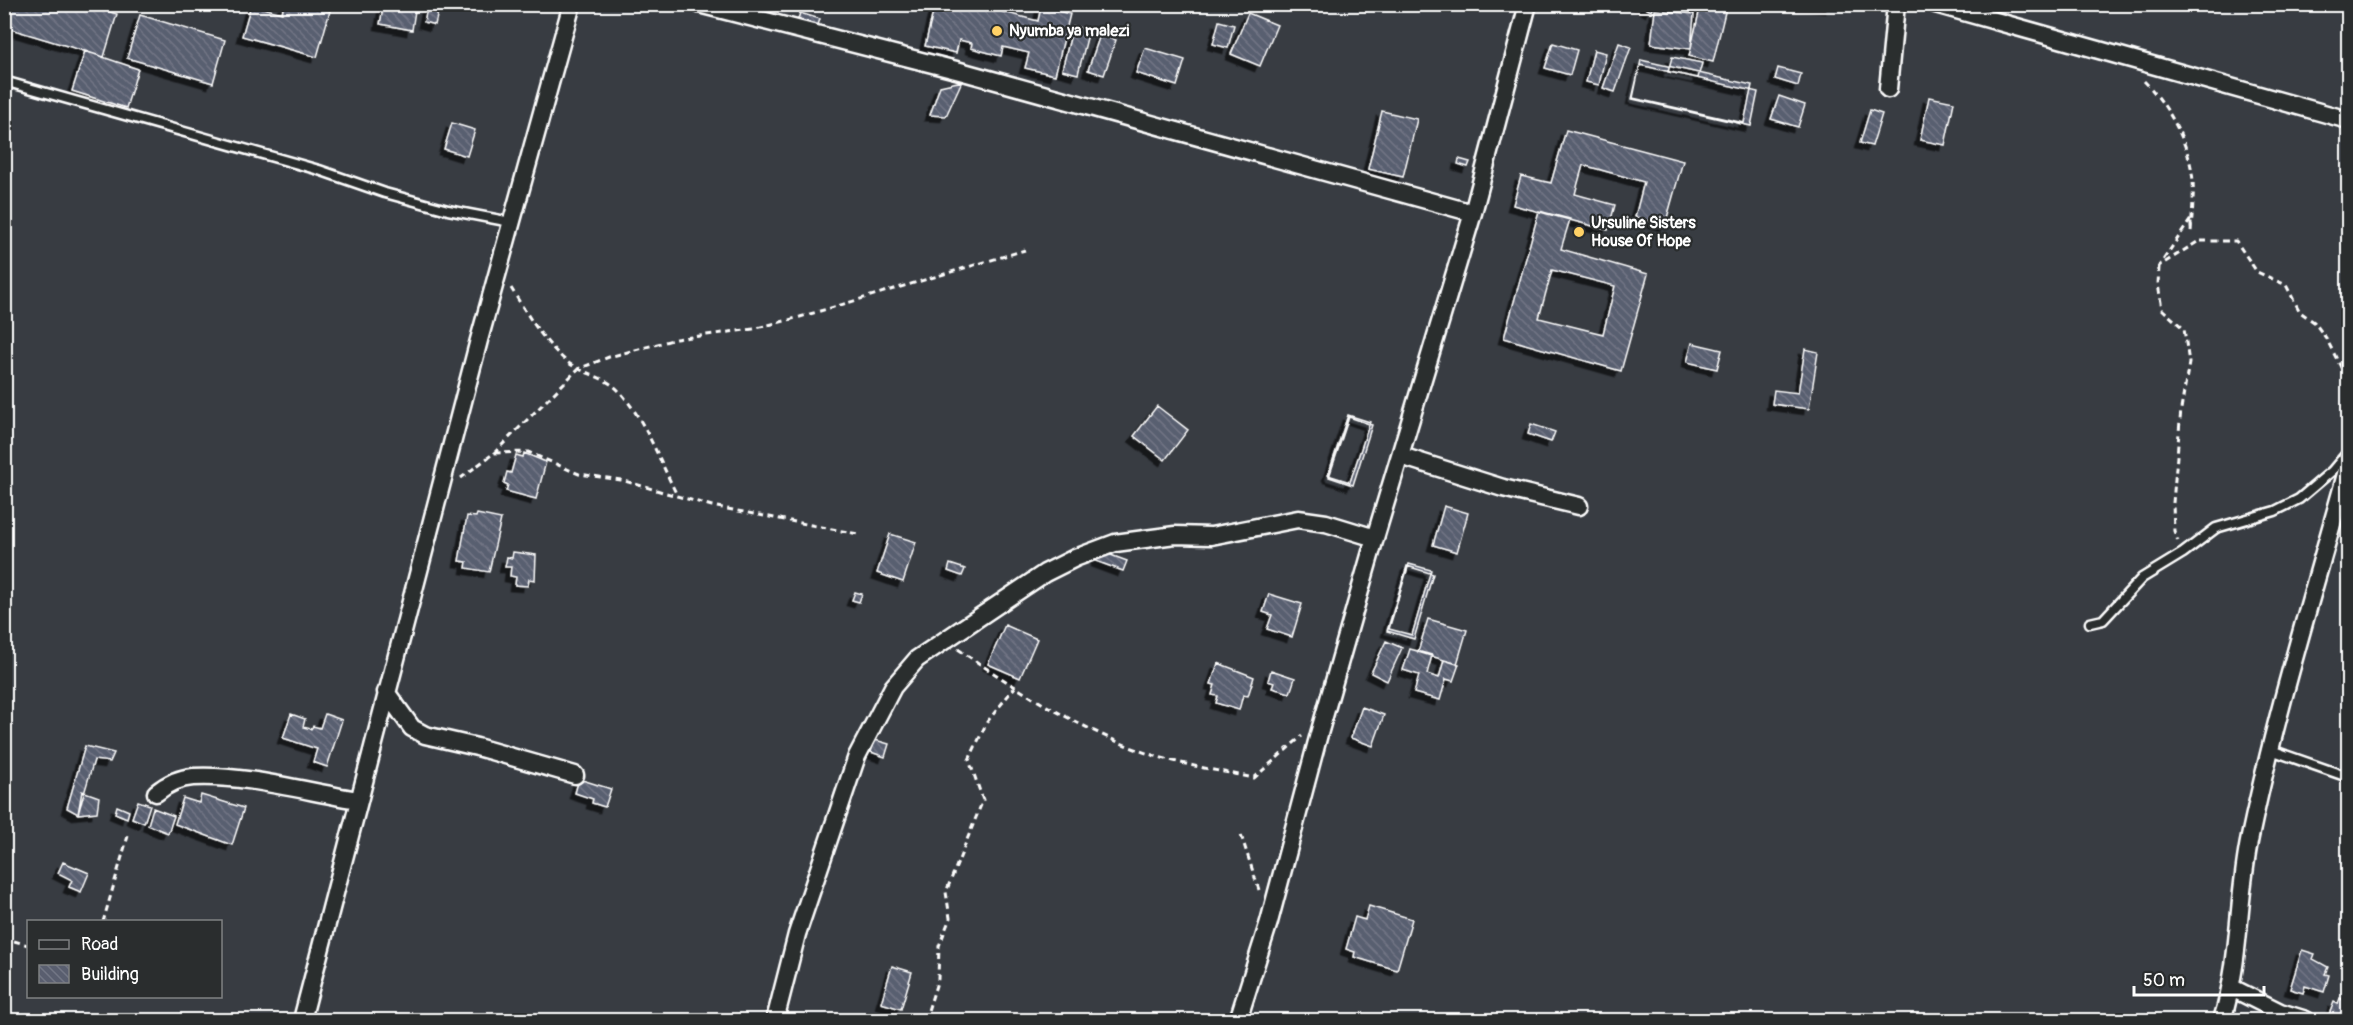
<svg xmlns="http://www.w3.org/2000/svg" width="2353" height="1025" font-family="Pangolin,sans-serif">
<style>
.building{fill:url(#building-back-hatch);stroke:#fff;stroke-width:1.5;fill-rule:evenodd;filter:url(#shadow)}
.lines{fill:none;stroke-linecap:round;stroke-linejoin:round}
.lane-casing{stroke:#fff;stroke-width:13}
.street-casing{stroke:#fff;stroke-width:21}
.path{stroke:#fff;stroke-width:3;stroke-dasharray:6 4.5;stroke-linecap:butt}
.lane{stroke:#2a2d2e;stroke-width:8}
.street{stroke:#2a2d2e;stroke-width:16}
.poi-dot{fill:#ffd166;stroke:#2a2d2e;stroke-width:2}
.labels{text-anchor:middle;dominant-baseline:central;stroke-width:4.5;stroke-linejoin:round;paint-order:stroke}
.poi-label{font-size:16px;font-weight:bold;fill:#fff;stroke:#2a2d2e;text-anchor:start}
</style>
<defs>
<pattern id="building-back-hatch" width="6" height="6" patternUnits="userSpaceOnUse" patternTransform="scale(1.5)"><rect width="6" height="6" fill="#595e6f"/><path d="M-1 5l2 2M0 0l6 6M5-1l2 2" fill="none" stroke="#727685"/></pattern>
<filter id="shadow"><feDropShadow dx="-5.5" dy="5.5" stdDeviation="0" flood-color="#0009"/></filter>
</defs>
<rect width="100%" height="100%" fill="#383c42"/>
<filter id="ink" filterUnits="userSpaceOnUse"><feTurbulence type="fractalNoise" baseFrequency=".0167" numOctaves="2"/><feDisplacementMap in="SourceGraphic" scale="12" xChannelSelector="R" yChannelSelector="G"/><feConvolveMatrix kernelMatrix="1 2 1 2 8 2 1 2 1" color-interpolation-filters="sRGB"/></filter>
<g filter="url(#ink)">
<path class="building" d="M4,4H85L117,14L104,57L4,27Z
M284,4H307L330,11L317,57L242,36L251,5L282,13Z
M384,4H416L412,30L380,24Z
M428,4L439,7L435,25L424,22Z
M756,4H768L773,6L771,12L755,7Z
M935,4H973L1038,21L1041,7L1070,14L1055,75L1025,68L1029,53L1003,47L1001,56L971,48L972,43L959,40L956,53L925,46Z
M1638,4H1654L1651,11Z
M1701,4H1727L1713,62L1689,56Z
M1792,4H1831V8Z
M1655,10L1694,14L1691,49L1651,44Z
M800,13L820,19L817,28L797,22Z
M1248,13L1277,25L1260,66L1231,54Z
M140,15L225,40L213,83L127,58Z
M1219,21L1234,25L1228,48L1213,44Z
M1073,26L1089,30L1078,74L1062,70Z
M1100,35L1116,40L1104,75L1088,70Z
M1553,43L1577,50L1570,75L1545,68Z
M1619,43L1631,47L1615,92L1603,88Z
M1145,48L1185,60L1177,86L1136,73Z
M1594,50L1606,53L1599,85L1586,82Z
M85,51L138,69L126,108L72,91Z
M1672,57L1702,63L1698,78L1668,72Z
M1641,60L1752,85L1744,123L1633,98Z
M1640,65L1758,92L1751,126L1632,99Z
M1778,68L1801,74L1798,86L1775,79Z
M962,81L946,116L930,115L940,86Z
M1779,96L1805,105L1798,127L1771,119Z
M1929,97L1954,102L1945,145L1920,140Z
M1870,110L1882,114L1872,146L1860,143Z
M1382,111L1417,119L1403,177L1368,169Z
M452,123L475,130L467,156L444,149Z
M1566,130L1683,161L1665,225L1635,217L1644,182L1583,165L1575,194L1615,205L1608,230L1513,205L1521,176L1551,183Z
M1459,159L1470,162L1468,167L1458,164Z
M1539,211L1570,219L1561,249L1648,274L1621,371L1504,338ZM1552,270L1615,286L1603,334L1539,318Z
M1692,343L1722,350L1717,369L1687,362Z
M1805,349L1818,352L1809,409L1772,404L1774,390L1798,393Z
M1157,406L1188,430L1165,460L1134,436Z
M1348,415L1370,422L1350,482L1328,475Z
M1349,417L1372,425L1353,485L1329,477Z
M1531,424L1555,432L1551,442L1528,434Z
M524,453L546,462L536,499L506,491L508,485L504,483L507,472L511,473L516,455L523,457Z
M1444,506L1468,513L1457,552L1433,545Z
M477,514L501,519L489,572L466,568L467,562L459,561L467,516L476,517Z
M890,534L916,542L903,582L877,573Z
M1100,551L1127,561L1123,571L1096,561Z
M513,552L536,555L535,580L529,579L528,586L515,585L516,577L510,576L511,567H505L507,557L512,558Z
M950,564L965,569L962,576L948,571Z
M1409,564L1431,570L1412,635L1389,629Z
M1407,566L1433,574L1414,639L1387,631Z
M855,592L862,594L859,602L852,600Z
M1269,594L1302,604L1292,637L1267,629L1272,615L1263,612Z
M1428,619L1467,630L1457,664L1418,652Z
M1005,625L1037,639L1020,678L988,664Z
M1386,641L1402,648L1387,681L1371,673Z
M1410,649L1432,655L1427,674L1439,678L1444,660L1459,664L1453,681L1446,679L1440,700L1414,693L1419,675L1403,670Z
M1218,663L1254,677L1248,696L1243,695L1239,710L1216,703L1218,696L1212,695L1215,685L1211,684Z
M1271,670L1295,678L1290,693L1272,688L1274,683L1268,681Z
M1362,707L1384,715L1373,746L1351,738Z
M291,714L305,719L303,727L311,729L313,726L320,728L325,714L342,720L327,767L313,762L317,749L283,738Z
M875,740L889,744L885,757L871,752Z
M85,746L114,753L110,762L94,760L78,814L67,808Z
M579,779L611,789L605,807L592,803L593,799L575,793Z
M82,791L99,797L97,812L78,814Z
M201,795L244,808L232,845L175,824L183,798L199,803Z
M138,801L150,805L144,823L132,818Z
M117,806L129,811L127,818L115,813Z
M153,808L174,816L168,833L148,825Z
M63,862L89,873L81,892L69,887L72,880L58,873Z
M1369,906L1412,919L1397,970L1354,957L1355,952L1346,949L1355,917L1365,920Z
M2302,950L2315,954L2313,959L2328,967L2325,974L2329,975L2324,992L2305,986L2303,993L2290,989Z
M892,966L912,972L901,1009L881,1003Z
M2340,998L2348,1001V1020H2335L2328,1017L2334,1002L2338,1004Z"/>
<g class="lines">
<defs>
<path id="lane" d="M4,81L319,170L385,193L448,210L511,222
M2090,623L2103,620L2142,578L2183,553L2216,528L2275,511L2299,499L2332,471L2348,452
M2271,750L2348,777"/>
<path id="street" d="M699,4L960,71L1473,213
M1935,4L2348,120
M1888,89L1896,4
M1401,456L1503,488L1579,506
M386,692L412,728L425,735L477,747L575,775
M156,793C167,784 178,778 193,777C243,774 308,792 358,800
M2232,988L2280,1012L2306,1020
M302,1020L479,340L572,4
M775,1020L797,934L857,756L893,687L917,659L1045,573L1075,558L1115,543L1175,535L1211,536L1298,519L1326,523L1375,538
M1238,1020L1269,922L1319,734L1375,538L1473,213L1528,4
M2222,1020C2241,961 2237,898 2250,837C2276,712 2314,590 2348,467"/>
</defs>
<use href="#lane" class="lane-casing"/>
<use href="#street" class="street-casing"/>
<path class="path" d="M2144,81C2169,106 2190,145 2193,181C2194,197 2192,215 2191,232V219L2159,266L2199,241H2236L2257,272L2286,285L2300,312L2314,322L2326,338L2348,381
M2159,267L2158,284L2162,309L2184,329L2189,363L2181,409L2173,503L2174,531L2178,541
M511,288C527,314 545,345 570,364C585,374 605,377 618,390C644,417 661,464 678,497
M494,453L578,369L609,357L676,339L753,329L800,317L1025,250
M461,478L494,453L528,452L579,474L621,480L712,506L858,534
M958,649C1014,688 1075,726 1138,750C1175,764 1216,770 1254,778L1302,736
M1241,835L1259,890
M103,922L128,836
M4,938L28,945
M925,1020L938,979L939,946L950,918L946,892L983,800L969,760L987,722L1015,687"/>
<use href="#lane" class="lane"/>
<use href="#street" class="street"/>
</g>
</g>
<g class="poi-dot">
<circle cx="997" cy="31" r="6"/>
<circle cx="1579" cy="232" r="6"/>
</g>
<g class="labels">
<g class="poi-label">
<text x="1009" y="31">Nyumba ya malezi</text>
<text x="1591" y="223">Ursuline Sisters<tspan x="1591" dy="18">House Of Hope</tspan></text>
</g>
</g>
<rect width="2353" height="1025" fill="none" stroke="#2a2d2e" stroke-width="24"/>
<rect x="12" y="12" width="2329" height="1001" fill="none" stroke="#fff" stroke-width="2" filter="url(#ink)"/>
<rect x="27" y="920" width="195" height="78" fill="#2a2d2e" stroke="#7f8182" stroke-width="1.5"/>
<rect x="39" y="940" width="30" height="9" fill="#2a2d2e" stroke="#7f8182" stroke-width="1.5"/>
<text x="81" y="950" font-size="18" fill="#ffffff">Road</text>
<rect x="39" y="965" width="30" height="18" fill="url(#building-back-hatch)" stroke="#7f8182" stroke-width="1.5"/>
<text x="81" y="980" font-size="18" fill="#ffffff">Building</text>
<path d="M2134 986v9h130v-9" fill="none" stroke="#ffffff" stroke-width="3"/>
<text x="2143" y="986" font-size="18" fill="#ffffff" stroke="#2a2d2e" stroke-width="4.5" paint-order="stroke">50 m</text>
</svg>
